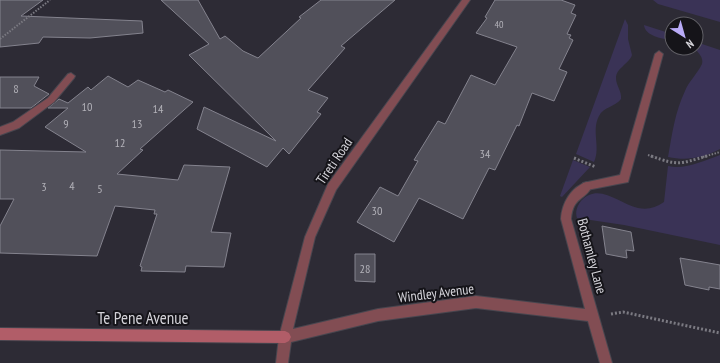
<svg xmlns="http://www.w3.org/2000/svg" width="720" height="363" font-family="'PT Sans Narrow',sans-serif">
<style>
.green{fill:#3a3356}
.building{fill:#51505a;stroke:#84838e}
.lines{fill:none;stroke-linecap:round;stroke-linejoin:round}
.lane-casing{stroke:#48464f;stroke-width:2}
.street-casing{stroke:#48464f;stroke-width:2}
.secondary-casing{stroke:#48464f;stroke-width:2}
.path-far1{stroke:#7b7a82;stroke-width:2;stroke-dasharray:1.5 1.5;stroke-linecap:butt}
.path{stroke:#7b7a82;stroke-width:3;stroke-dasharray:2 2;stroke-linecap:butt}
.lane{fill:#824d53;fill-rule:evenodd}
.street{fill:#824d53;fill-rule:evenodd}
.secondary{fill:#b15d68;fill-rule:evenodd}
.labels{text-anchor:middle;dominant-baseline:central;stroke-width:4;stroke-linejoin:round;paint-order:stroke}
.far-number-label{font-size:10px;fill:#b3b2b9}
.number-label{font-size:12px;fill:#b3b2b9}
.street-label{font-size:14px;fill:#d4d3d9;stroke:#151419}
.near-street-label{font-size:17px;fill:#d4d3d9;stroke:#151419}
</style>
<rect width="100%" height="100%" fill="#2d2b35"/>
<path class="green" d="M653,0H720V22L658,4Z
M625,19L628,25V39L632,55C629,64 616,68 616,78C616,86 622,91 621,99C615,107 603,107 599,116C591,131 601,147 594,162L576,154Z
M644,25L672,34V40C662,39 645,36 644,25Z
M696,42L720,50V149C703,158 687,161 668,157C672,134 675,112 685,91C689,81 698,73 702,64C704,58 698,52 694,48H696Z
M720,155V245L624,225L577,218C575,212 577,206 581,201C599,182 619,204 638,208C648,210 655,208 664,202L668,166C685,170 703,161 720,155Z
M573,160L590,167L562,197L560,196Z"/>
<path class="building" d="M0,0H43L21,16L142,21L143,33L90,38L43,37L39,43L0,47Z
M161,0H198L220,39L225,36L243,51L258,58L301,18L299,17L321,0H395L341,46L345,48L308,90L328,98L317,112L321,114L289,154L283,148L267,167L197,129L204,107L276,141L189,55L209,44Z
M495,0H561L575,5L571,13L576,15L567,34L571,35L569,38L573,40L559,69L567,72L554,101L532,93L519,126L517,125L495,170L489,168L463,219L419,198L394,242L357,222L380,187L398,196L418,161L414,160L438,121L445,124L471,75L495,85L517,47L476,33L487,18L485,17Z
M108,76L128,87L138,80L165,92L168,90L193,102L140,149L143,150L117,174L178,180L184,165L230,167L211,232L231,233L224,267L186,266L185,272L141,271L142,267L140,266L157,214H154L155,210L115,206L97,256L0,253V226L14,199H0V150L86,152L45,127L68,108H48L59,99L68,103L88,87L91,90Z
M0,77H39L34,86L49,94L31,108H0Z
M602,226L631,232L634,251L626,250L627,258L606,254Z
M355,254H375V282L355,281Z
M680,258L720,265V289L709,287V290L685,285Z"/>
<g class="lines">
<defs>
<path id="lane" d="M659,51L663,54L628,182L587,190L583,189L582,186L583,183L620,175L655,54Z"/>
<path id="street" d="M462,0H470L336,190L315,237L293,329L378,309L476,296L585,309L561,219C562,203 571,187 587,182L591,183L592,186C585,201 573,196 571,219L612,363H600L588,321L476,308L378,321L291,342L288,363H276L279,337L305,237L328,184Z
M71,73L75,76L74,78L54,102L19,128L0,135V127L13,122L48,98L68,74Z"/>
<path id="secondary" d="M0,328L285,331L289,333L291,337L289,341L285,343L0,340Z"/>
</defs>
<use href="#lane" class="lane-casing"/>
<use href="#street" class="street-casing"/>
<use href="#secondary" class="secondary-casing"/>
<path class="path-far1" d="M0,39L50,0
M648,155L654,157
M703,157L720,152"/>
<path class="path" d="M651,156C679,166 679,164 707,156
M574,158L596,167
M611,314L623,312L720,333"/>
<use href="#lane" class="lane"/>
<use href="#street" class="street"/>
<use href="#secondary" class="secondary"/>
</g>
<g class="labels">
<g class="far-number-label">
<text x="499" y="24">40</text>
</g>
<g class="number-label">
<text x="16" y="88">8</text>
<text x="87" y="106">10</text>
<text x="158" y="108">14</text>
<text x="66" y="123">9</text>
<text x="137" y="123">13</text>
<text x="120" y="142">12</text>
<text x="485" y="153">34</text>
<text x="72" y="185">4</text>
<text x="44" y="186">3</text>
<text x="100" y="188">5</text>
<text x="377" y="210">30</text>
<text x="365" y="268">28</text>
</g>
<g class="street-label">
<text transform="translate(334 161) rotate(-56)">Tireti Road</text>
<text transform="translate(592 256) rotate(75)">Bothamley Lane</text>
<text transform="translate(436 293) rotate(-7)">Windley Avenue</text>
</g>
<g class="near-street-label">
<text x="143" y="318">Te Pene Avenue</text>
</g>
</g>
<g transform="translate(684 36) rotate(143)"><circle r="19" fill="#151419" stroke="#616066"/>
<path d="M0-3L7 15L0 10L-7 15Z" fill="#b9abf7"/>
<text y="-6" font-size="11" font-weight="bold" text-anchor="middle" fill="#d4d3d9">N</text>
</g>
</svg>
